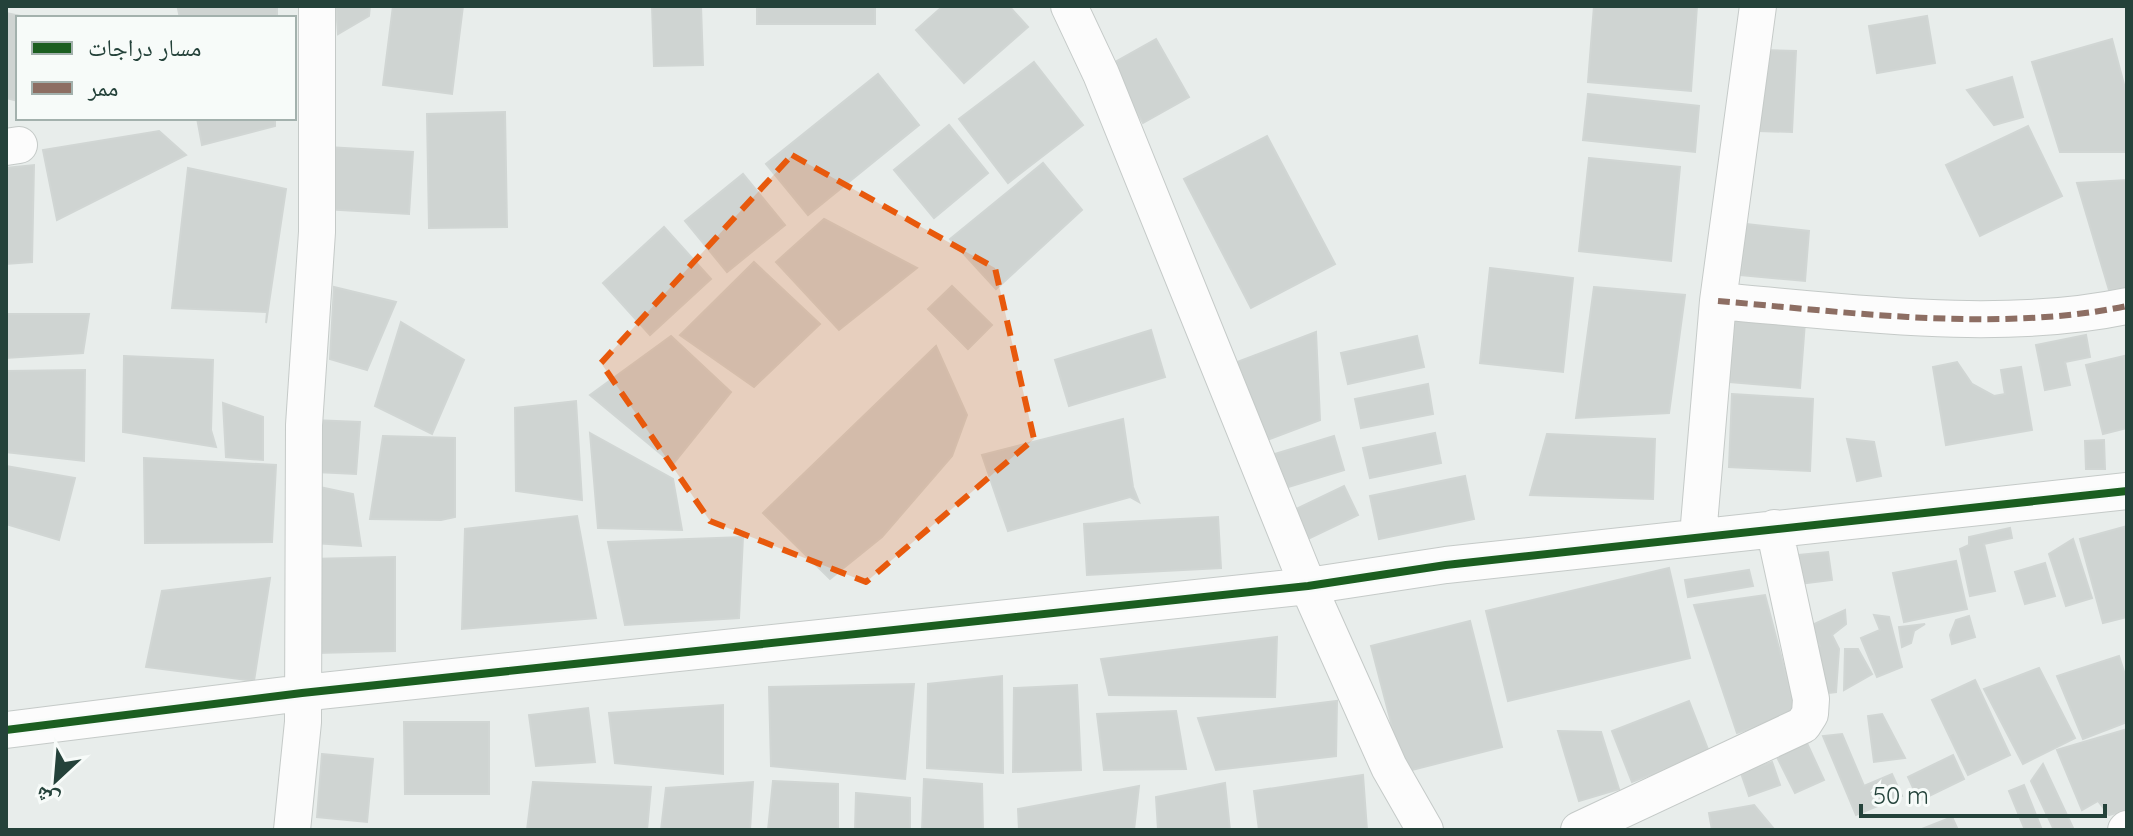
<svg xmlns="http://www.w3.org/2000/svg" width="2133" height="836" font-family="Quicksand,'Noto Naskh Arabic',sans-serif">
<style>
.building{fill:#cfd4d2;stroke:#d1d6d4;stroke-width:2}
.lines{fill:none;stroke-linecap:round;stroke-linejoin:round}
.street-casing{stroke:#c5cac8;stroke-width:38}
.street{stroke:#fcfcfc;stroke-width:36}
.quiet{stroke:#8d6e63;stroke-width:6;stroke-dasharray:12 6;stroke-linecap:butt}
.cycleway-casing{stroke:#f7fbf9;stroke-width:13}
.cycleway{stroke:#1b5e20;stroke-width:8}
.marked{fill:#e8590c;fill-opacity:0.2;stroke:#e8590c;stroke-width:6;stroke-dasharray:16 10;stroke-linejoin:round}
</style>
<rect width="100%" height="100%" fill="#e8edeb"/>
<path class="building" d="M217,6H277V18H180L178,9Z
M336,6H370L369,16L338,34Z
M393,6H463L452,94L383,85Z
M652,6H701L703,65L654,66Z
M757,6H875V24H757Z
M943,6H1009L1028,27L964,83L916,30Z
M1594,6H1697L1691,91L1588,82Z
M6,13L30,18H18V101L6,98Z
M1927,16L1935,63L1877,73L1869,26Z
M1156,39L1189,97L1143,123L1110,65Z
M2112,39L2127,96V152H2060L2032,62Z
M1762,50L1796,51L1792,132L1759,131Z
M1034,62L1083,125L1008,183L959,119Z
M878,74L919,125L808,215L766,164Z
M2012,77L2023,117L1994,125L1967,90Z
M1588,94L1699,106L1695,152L1583,140Z
M505,112L507,227L429,228L427,114Z
M197,118H275V126L202,145Z
M949,125L988,173L934,218L894,170Z
M2028,126L2062,196L1980,236L1946,165Z
M159,131L186,155L57,220L43,150Z
M1267,136L1335,264L1251,308L1184,179Z
M327,147L413,152L409,214L324,209Z
M1589,158L1680,167L1671,261L1579,251Z
M1043,163L1082,210L996,289L950,239Z
M34,165L32,262L6,264V168Z
M188,168L286,189L266,323L267,312L172,308Z
M743,174L785,225L727,272L685,221Z
M2127,180V288L2109,290L2077,183Z
M824,219L917,268L839,330L776,262Z
M1746,224L1809,231L1805,281L1741,275Z
M664,227L711,279L650,335L603,283Z
M754,262L820,324L754,387L680,335Z
M1490,268L1573,278L1563,372L1480,363Z
M952,286L992,325L968,349L928,309Z
M334,287L396,302L367,370L330,359Z
M1594,287L1685,295L1669,413L1576,418Z
M6,314H89L83,353L6,358Z
M1735,316L1805,322L1800,388L1730,382Z
M401,322L464,360L432,434L375,406Z
M1151,330L1165,377L1069,406L1055,360Z
M1316,332L1320,420L1267,440L1237,362Z
M2086,335L2090,357L2065,362L2070,385L2045,390L2036,345Z
M671,336L731,392L673,464L590,395Z
M1417,336L1424,367L1348,384L1341,353Z
M936,346L967,415L952,456L882,537L830,579L763,513Z
M124,356L213,360L211,430L216,447L123,432Z
M2124,356L2127,428L2103,434L2086,365Z
M1957,362L1972,384L1994,396L2005,394L2001,370L2021,367L2032,430L1946,445L1933,367Z
M85,370L84,461L6,452V371Z
M1428,384L1433,414L1361,428L1355,399Z
M1732,394L1813,399L1810,471L1729,467Z
M576,401L582,500L516,491L515,408Z
M223,403L263,417V460L226,457Z
M1123,419L1133,487L1139,502L1130,497L1008,531L982,455Z
M312,420L360,422L356,474L316,472Z
M590,433L673,479L682,530L598,528Z
M1435,433L1441,463L1370,478L1363,448Z
M1547,434L1655,439L1653,499L1530,495Z
M383,436L455,438V517L441,520L370,519Z
M1334,436L1344,470L1285,488L1275,454Z
M1847,439L1874,442L1881,476L1857,481Z
M2104,440L2105,469H2086L2085,441Z
M144,458L276,465L272,542L145,543Z
M6,466L75,478L59,540L6,524Z
M1465,476L1474,519L1379,539L1370,496Z
M315,486L353,494L361,546L313,543Z
M1344,486L1358,515L1306,540L1292,511Z
M577,516L596,618L462,629L465,529Z
M1218,517L1221,568L1087,575L1084,524Z
M2127,526V617L2103,623L2080,539Z
M2010,528L2012,538L1984,544L1995,591L1970,596L1960,549L1969,545V537Z
M743,537L739,618L625,625L608,542Z
M2073,539L2092,598L2066,606L2049,554Z
M1828,552L1832,580L1792,585L1789,556Z
M395,557V651L317,653L309,559Z
M1956,561L1967,609L1904,622L1893,573Z
M2045,563L2055,596L2025,604L2015,572Z
M1669,568L1690,658L1508,701L1486,611Z
M1749,570L1753,586L1688,597L1685,580Z
M270,578L254,681L146,667L162,591Z
M1765,595L1796,713L1737,733L1694,605Z
M1845,610L1846,624L1832,635L1839,649L1836,692L1820,694L1805,649L1820,646L1812,625Z
M1874,615L1889,617L1902,667L1877,677L1861,638L1880,630Z
M1969,616L1975,637L1952,644L1950,635L1956,620Z
M1470,621L1502,747L1404,772L1371,646Z
M1925,624L1914,631L1911,643L1902,647L1899,627Z
M1277,637L1275,697L1109,695L1101,659Z
M1845,649H1858L1872,674L1844,690Z
M2119,656L2127,681V722L2083,739L2057,676Z
M2039,668L2075,738L2023,764L1984,689Z
M1002,676L1003,773L927,768L928,684Z
M1975,680L2010,755L1968,775L1932,700Z
M914,684L905,779L771,766L769,687Z
M1077,685L1081,770L1013,772L1014,688Z
M1337,701L1336,756L1216,770L1198,718Z
M1689,701L1709,752L1632,782L1612,731Z
M723,705V774L615,763L609,713Z
M588,708L595,762L536,766L529,715Z
M1176,711L1186,769L1104,770L1097,714Z
M1882,714L1905,758L1874,762L1868,716Z
M404,722H489V794H405Z
M2127,729V810L2109,815L2098,801L2082,810L2057,750Z
M1558,731L1601,732L1619,789L1579,801Z
M1842,734L1864,786L1892,774L1902,796L1856,815L1823,736Z
M1805,739L1824,780L1795,793L1775,753Z
M322,754L373,759L367,822L317,817Z
M1953,755L1964,779L1919,801L1908,777Z
M1772,762L1780,785L1749,796L1741,773Z
M2043,764L2073,828L2070,830H2054L2031,781Z
M1363,775L1367,830H1259L1254,791Z
M924,779L982,784L983,830H922Z
M773,781L838,784V830H768Z
M533,782L651,787L647,830H527Z
M753,782L750,830H661L666,788Z
M1225,783L1230,830H1158L1156,797Z
M2024,785L2042,830H2025L2009,791Z
M1139,786L1134,830H1019L1018,809Z
M856,793L910,798V830H855Z
M1754,805L1774,829L1712,830L1709,813Z
M1952,817L1958,830L1922,829Z"/>
<g class="lines">
<defs>
<path id="street" d="M1069,6L1101,74L1308,586L1389,767L1425,830
M6,147L19,145
M1718,301C1848,312 1998,333 2127,306
M1698,536L1718,301L1758,6
M6,730L302,693L1308,586L1446,565L2127,491
M292,830L303,722L304,425L317,232V6
M1579,830L1803,725L1810,714L1811,699L1774,528
M2126,830L2127,829"/>
</defs>
<use href="#street" class="street-casing"/>
<use href="#street" class="street"/>
<path class="quiet" d="M1718,301C1848,312 1998,333 2127,306"/>
<defs>
<path id="cycleway" d="M6,730L302,693L1308,586L1446,565L2127,491"/>
</defs>
<use href="#cycleway" class="cycleway-casing"/>
<use href="#cycleway" class="cycleway"/>
</g>
<path class="marked" d="M792,155L995,268L1034,439L866,582L710,521L601,363Z"/>
<rect width="2133" height="836" fill="none" stroke="#24423a" stroke-width="16"/>
<rect x="16" y="16" width="280" height="104" fill="#f7fbf9" stroke="#a3b1ad" stroke-width="2"/>
<rect x="32" y="42" width="40" height="12" fill="#1b5e20" stroke="#a3b1ad" stroke-width="2"/>
<text x="88" y="56" font-size="24" fill="#24423a">مسار دراجات</text>
<rect x="32" y="82" width="40" height="12" fill="#8d6e63" stroke="#a3b1ad" stroke-width="2"/>
<text x="88" y="96" font-size="24" fill="#24423a">ممر</text>
<g transform="translate(56 780) rotate(206)" stroke="#f7fbf9" stroke-width="6" paint-order="stroke">
<path d="M0-6L14 30L0 20L-14 30Z" fill="#24423a"/>
<text y="-12" font-size="22" font-weight="bold" text-anchor="middle" fill="#24423a">ش</text>
</g>
<path d="M1861 804v12h244v-12" fill="none" stroke="#24423a" stroke-width="4"/>
<text x="1873" y="804" font-size="24" fill="#24423a" stroke="#f7fbf9" stroke-width="6" paint-order="stroke">50 m</text>
</svg>
